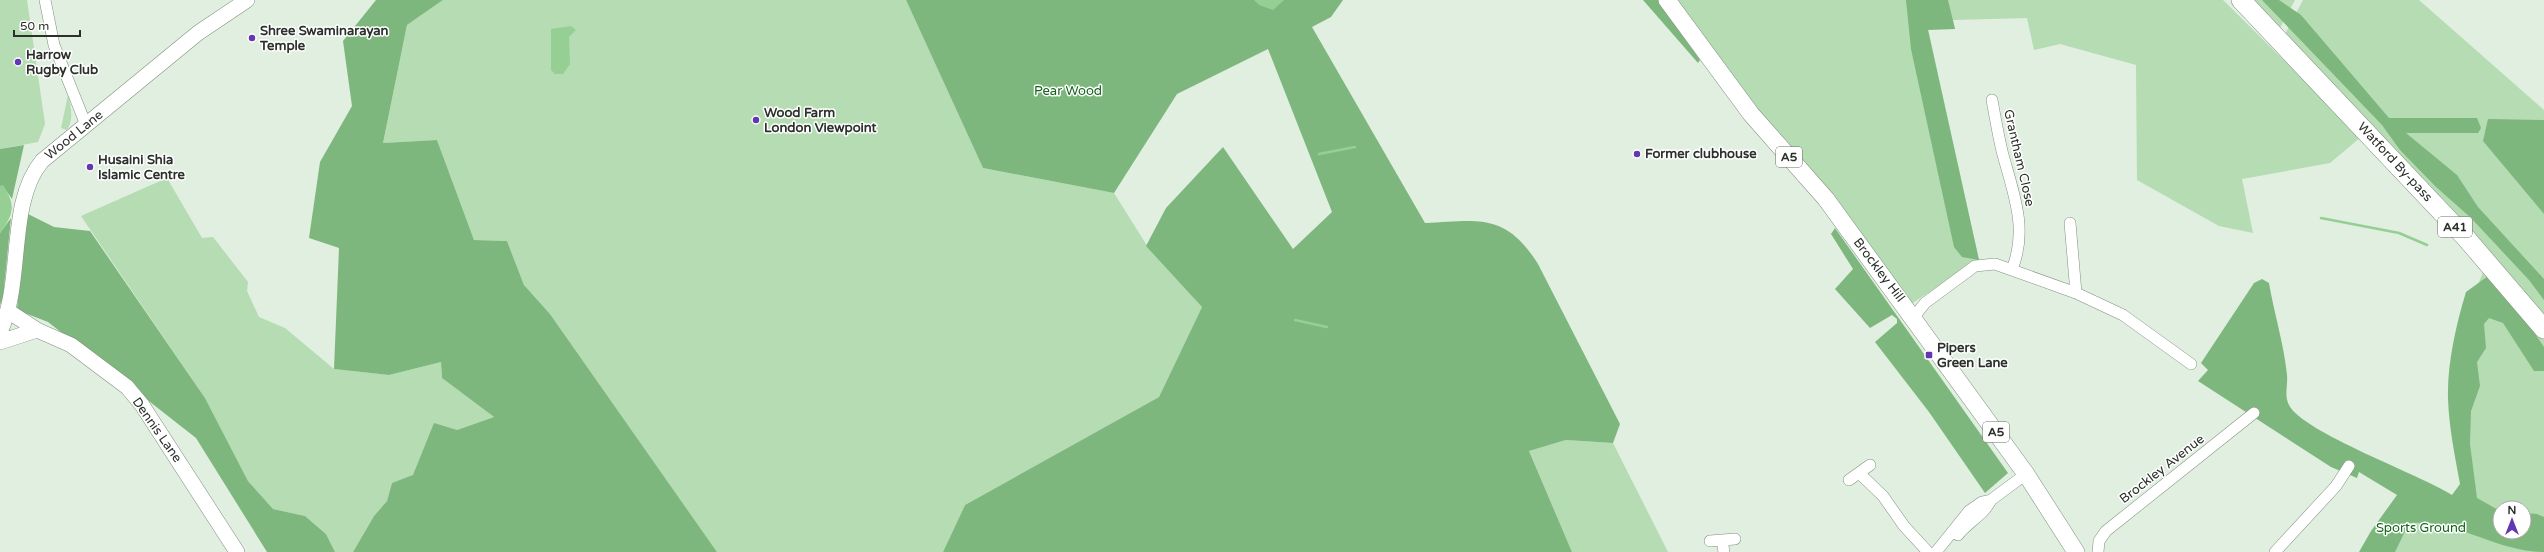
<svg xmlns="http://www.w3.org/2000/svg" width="2544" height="552" font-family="'Varela Round',sans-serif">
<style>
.green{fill:#b5dcb3}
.forest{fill:#7eb77d}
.water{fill:#95cf93}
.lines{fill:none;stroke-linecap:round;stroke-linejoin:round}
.stream{stroke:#95cf93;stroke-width:2.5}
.street-casing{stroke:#829081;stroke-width:12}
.secondary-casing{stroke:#829081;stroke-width:16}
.primary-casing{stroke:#829081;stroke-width:18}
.highway-casing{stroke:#829081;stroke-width:20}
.street{stroke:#fff;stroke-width:11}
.secondary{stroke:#fff;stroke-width:15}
.primary{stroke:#fff;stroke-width:17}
.highway{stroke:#fff;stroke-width:19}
.poi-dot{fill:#6138b0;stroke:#fff;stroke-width:1.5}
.labels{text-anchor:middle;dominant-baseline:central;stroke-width:3;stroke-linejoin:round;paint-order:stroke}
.shield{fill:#fff;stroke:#6b6e6a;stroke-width:1}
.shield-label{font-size:12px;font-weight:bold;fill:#2b302a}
.poi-label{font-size:13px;font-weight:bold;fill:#2b302a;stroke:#fff;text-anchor:start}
.park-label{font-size:13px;fill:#116418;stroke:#fff}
.street-label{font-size:13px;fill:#2b302a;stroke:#fff}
</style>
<rect width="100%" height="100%" fill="#e0efdf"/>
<path class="green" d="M0,0H27L45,124L38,142L0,149Z
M443,0H906L983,168L1114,193L1146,244L1202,307L1159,397L965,505L943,552H717L550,314L524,285L507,241L474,240L437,140L383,143L407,25Z
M1675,0H2223L2361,137L2330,163L2242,179L2253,233L2219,226L2137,180L2136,65L2060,44L2034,50L2027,18L1953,20L1955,29H1928L1979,260L1911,304L1752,107Z
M2251,0H2295L2279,30Z
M2303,0H2419L2544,110V318L2284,36Z
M68,95C71,106 74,120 67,130L61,128Z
M167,178L202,238L213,237L248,282L247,291L259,317L285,328L334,369L389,375L441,362L442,378L494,417L457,430L413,476L392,483L387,501L374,516L353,552H335L326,534L305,516L273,509L248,481L205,398L81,216Z
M2484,270L2544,339V539L2524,532V508H2500V525L2471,516L2457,399L2479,282Z
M1566,440L1613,443L1668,552H1572L1529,451Z
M2416,496L2544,552H2367Z"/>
<path class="forest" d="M376,0H443L407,25L383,143L437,140L474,240L507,241L524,285L550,314L717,552H353L374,516L387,501L392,483L413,475L434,423L457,430L494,417L442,378L441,362L389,375L334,369L339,248L309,238L320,162L352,106L343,41Z
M906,0H1343L1331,17L1312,27L1425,223C1480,220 1506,213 1538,264L1620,424L1613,443L1566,440L1529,451L1572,552H943L965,505L1159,397L1202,307L1146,246L1166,208L1223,147L1293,249L1332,212L1268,49L1177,94L1114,193L983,168Z
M1643,0H1658L1700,60L1698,63Z
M1906,0H1948L1955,29L1928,30L1979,260L1962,257L1954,247L1911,49Z
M2262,0H2279L2301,15L2389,118H2477L2481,128L2478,133H2406L2457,175L2478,207L2544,279V300L2529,280L2471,218L2435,186L2400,150L2382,125Z
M2488,119L2544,120V214L2483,141Z
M24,145L12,199L3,186H0V149Z
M26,213L54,227L90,231L205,398L248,481L273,509L305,516L326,534L335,552H267L196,438L48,322L17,310Z
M11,218L3,298L0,305V233Z
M1835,228L2008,473L1985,493L1929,412L1875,342L1897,323V319L1892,315L1870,328L1835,289L1853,269L1831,234Z
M2488,276L2525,319L2544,347V371H2534L2503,323L2489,318L2484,324L2486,348L2477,362L2480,386L2471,411L2470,444L2477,498L2500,511V532H2524V513L2537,514L2544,517V552C2497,552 2457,519 2409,523L2395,552H2359L2371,531L2397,495L2359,472L2357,478L2331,467L2198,381L2208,370L2201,363L2254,283L2262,279L2269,283C2274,313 2284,344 2287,375C2288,385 2284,396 2289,405C2302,432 2421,475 2452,495L2460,484C2455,456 2449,428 2448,399C2447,364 2456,325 2466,292Z"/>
<path class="water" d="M1254,0H1284L1273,10L1259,5Z
M571,26L576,30L569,37L570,64L563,74H555L551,70V29Z
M3,185C16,205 14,214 0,233V186Z"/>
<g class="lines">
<path class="stream" d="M1319,154L1355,147
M2321,218L2399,233L2427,245
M1295,320L1327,327"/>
<defs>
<path id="street" d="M45,0L54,45L86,125
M1992,100C1995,117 1998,134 2002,151C2012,190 2029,228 2012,269
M2070,223L2076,293
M1911,314L1917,313L1925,303L1975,266L1995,264L2076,293L2123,315L2191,364
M1859,473L1883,496L1904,526L1928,552
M1849,480L1870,465
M1958,535C1968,522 1984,515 1991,500
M1722,540L1724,552
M1710,541L1735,539
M1936,552L1969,511L1982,502L1991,500L2026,474
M2098,552L2099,541L2106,531L2254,413
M2275,552L2336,486L2349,466"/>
<path id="secondary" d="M8,311L37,330L71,345L127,387L142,405L237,552
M0,332C24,281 7,203 42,161L198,33L247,0
M0,342L37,330"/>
<path id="primary" d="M1667,0L1751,114L1826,199L2026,474L2076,552"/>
<path id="highway" d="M2241,0L2466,238L2544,329"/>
</defs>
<use href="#street" class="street-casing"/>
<use href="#secondary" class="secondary-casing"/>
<use href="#primary" class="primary-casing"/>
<use href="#highway" class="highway-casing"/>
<use href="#street" class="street"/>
<use href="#secondary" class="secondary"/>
<use href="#primary" class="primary"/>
<use href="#highway" class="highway"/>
</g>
<g class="poi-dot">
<circle cx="252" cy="38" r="4"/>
<circle cx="18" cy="62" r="4"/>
<circle cx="756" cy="120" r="4"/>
<circle cx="1637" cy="154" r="4"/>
<circle cx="90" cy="167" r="4"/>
<rect x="1925" y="351" width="8" height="8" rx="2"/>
</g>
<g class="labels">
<g class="shield">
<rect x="1776" y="147" width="26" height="20" rx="3"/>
<rect x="2438" y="217" width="34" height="20" rx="3"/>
<rect x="1983" y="422" width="26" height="20" rx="3"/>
</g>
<g class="shield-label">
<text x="1789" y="157">A5</text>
<text x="2455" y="227">A41</text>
<text x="1996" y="432">A5</text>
</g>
<g class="poi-label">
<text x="260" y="31">Shree Swaminarayan<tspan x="260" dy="15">Temple</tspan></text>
<text x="26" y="55">Harrow<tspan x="26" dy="15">Rugby Club</tspan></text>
<text x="764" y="113">Wood Farm<tspan x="764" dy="15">London Viewpoint</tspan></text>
<text x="1645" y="154">Former clubhouse</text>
<text x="98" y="160">Husaini Shia<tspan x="98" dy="15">Islamic Centre</tspan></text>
<text x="1937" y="348">Pipers<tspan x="1937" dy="15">Green Lane</tspan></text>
</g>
<g class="park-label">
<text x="1068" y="91">Pear Wood</text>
<text x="2421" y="528">Sports Ground</text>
</g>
<g class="street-label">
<text transform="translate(74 135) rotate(-39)">Wood Lane</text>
<text transform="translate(2019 158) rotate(77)">Grantham Close</text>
<text transform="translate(2395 162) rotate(47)">Watford By-pass</text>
<text transform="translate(1879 270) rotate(53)">Brockley Hill</text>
<text transform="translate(157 430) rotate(55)">Dennis Lane</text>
<text transform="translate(2162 469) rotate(-38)">Brockley Avenue</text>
</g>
</g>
<g transform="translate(2512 520)"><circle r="19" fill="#ffffff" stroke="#aaacaa"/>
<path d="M0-3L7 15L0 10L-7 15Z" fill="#6138b0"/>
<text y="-6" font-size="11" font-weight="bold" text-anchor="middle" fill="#2b302a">N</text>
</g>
<path d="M14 30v6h66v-6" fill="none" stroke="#2b302a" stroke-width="2"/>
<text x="20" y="30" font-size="12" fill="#2b302a" stroke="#ffffff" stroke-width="3" paint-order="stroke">50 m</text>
</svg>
